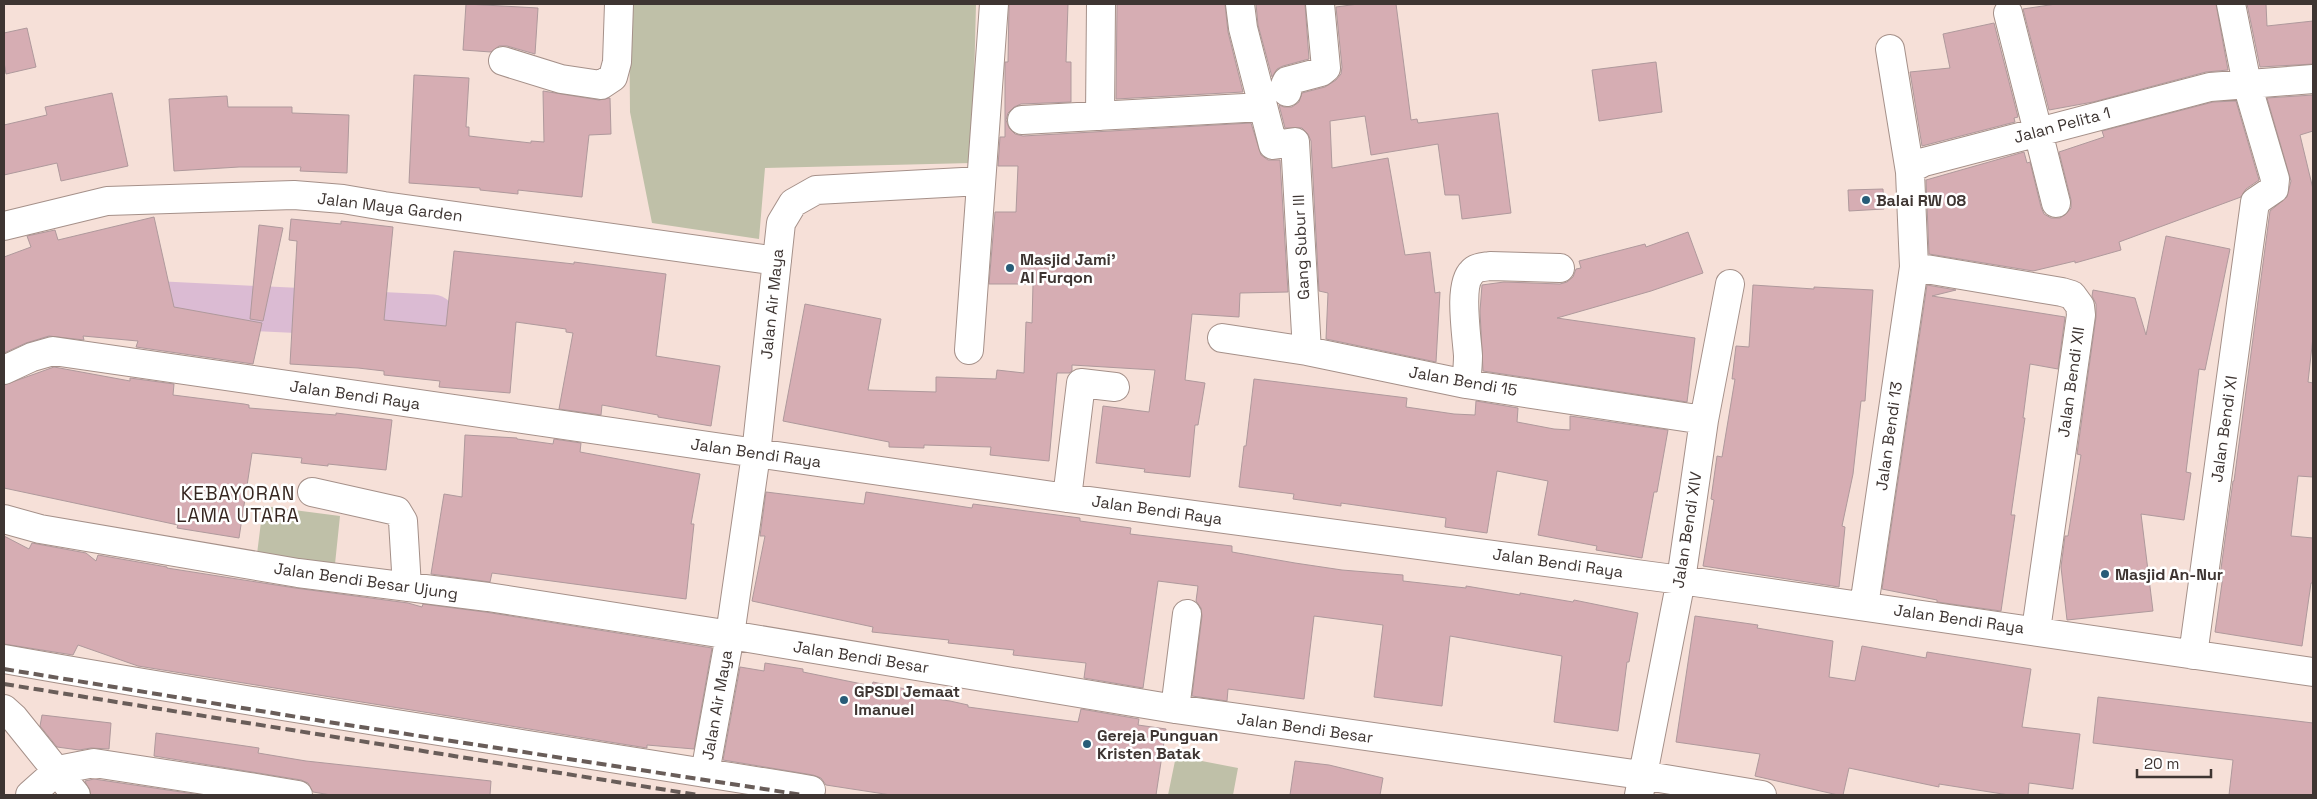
<svg xmlns="http://www.w3.org/2000/svg" width="2317" height="799" font-family="'Space Grotesk',sans-serif">
<style>
.green{fill:#bfc0a8}
.lines{fill:none;stroke-linecap:round;stroke-linejoin:round}
.river{stroke:#dbbbd3;stroke-width:45}
.building{fill:#d6adb3;stroke:#af999c}
.minor-casing{stroke:#a59089;stroke-width:30}
.minor{stroke:#fff;stroke-width:28}
.rail{stroke:#695d59;stroke-width:4;stroke-dasharray:10 5;stroke-linecap:butt}
.poi-dot{fill:#285c78;stroke:#fff;stroke-width:2}
.labels{text-anchor:middle;dominant-baseline:central;stroke-width:5;stroke-linejoin:round;paint-order:stroke}
.street-label{font-size:16px;fill:#3e3532;stroke:#fff}
.poi-label{font-size:16px;font-weight:bold;fill:#3e3532;stroke:#fff;text-anchor:start}
.quarter-label{font-size:19px;letter-spacing:1px;fill:#362620;stroke:#fff}
</style>
<rect width="100%" height="100%" fill="#f6e0d8"/>
<path class="green" d="M629,4H976L972,163L765,168L759,239L652,223L630,112Z
M263,506L340,516L335,564L257,554Z
M1176,756L1238,768L1233,795H1168Z"/>
<g class="lines">
<path class="river" d="M4,327L64,310L164,304L433,317"/>
</g>
<path class="building" d="M466,4L538,8L535,54L507,46H499L491,52L463,50Z
M1009,4H1068L1066,62H1071V102L1021,104L1014,107L1008,113L1006,120L1009,128L1015,134L1023,136L1251,123L1261,155L1268,160H1280L1288,292L1240,293L1239,317L1192,314L1185,380L1205,383L1198,425H1195L1190,477L1144,472L1145,469L1096,463L1103,406L1149,412L1155,370L1072,365V371L1069,373H1057L1049,461L990,455L991,447L924,445V448L889,447V442L783,421L805,304L881,319L868,390L936,392V377L996,379L997,370L1024,373L1026,322L1032,323L1033,284H989L995,212H1016L1018,166H998L1000,137H1005V62H1008Z
M1117,4H1225L1228,32L1243,92L1116,99Z
M1256,4H1305L1309,59L1283,66L1277,69L1272,77L1258,25Z
M1358,4H1396L1411,120L1417,119L1418,123L1498,113L1511,213L1462,219L1459,195H1445L1438,144L1371,155L1365,116L1330,121L1332,168L1388,158L1405,255L1430,252L1435,293L1440,292L1436,362L1326,339L1328,293L1319,291L1311,141L1308,134L1302,128H1285L1279,105L1284,107H1292L1299,102L1302,93L1325,87L1336,80L1341,74L1342,67L1336,7Z
M2056,4H2216L2228,70L2206,72L2093,102L2049,110L2023,9Z
M2247,4H2266L2267,26L2313,21V64L2260,67Z
M1994,23L2018,117L2014,118L2015,122L1922,146L1910,72L1950,68L1943,34Z
M27,28L36,67L6,74L4,62V33Z
M1656,62L1662,112L1599,121L1592,70Z
M414,75L469,78L466,127H469V136L531,143V141L544,142L543,91L599,100L610,98L611,134L589,135L582,197L518,190V194L480,190V188L409,183Z
M112,93L128,166L61,181L57,163L4,175V125L47,115L45,107Z
M2313,95V131L2300,135L2313,189V337L2308,382L2313,383V477L2298,476L2291,536L2313,538V583H2311L2302,646L2215,632L2223,576H2220L2233,481H2234L2270,211L2287,197L2291,181L2267,98Z
M227,96L228,107H292V113L349,115L347,173L300,171L301,167H239L174,171L169,99Z
M2236,101L2259,180L2246,189L2241,197L2119,242L2121,250L2075,263V261L2033,271L1929,254L1926,180L2024,152L2027,163L2030,162L2041,207L2044,214L2051,218H2060L2066,214L2071,208V200L2059,152L2104,137L2102,131L2213,102Z
M1883,189L1884,209L1849,211L1848,190Z
M154,217L174,307L262,323L253,364L136,347L138,341L83,336L84,340L49,336L26,343L4,353V257L31,247L27,236L55,230L58,240Z
M291,219L341,224V221L393,227L384,320L446,326L454,251L574,264V262L666,274L656,356L720,366L711,426L658,417V415L602,405L601,415L559,409L573,333L566,332V329L516,322L510,393L439,387L440,381L384,375V371L358,368L290,364L297,241L289,240Z
M259,225L283,228L263,321L250,319Z
M1688,232L1703,273L1651,291L1557,318L1695,338L1687,402L1483,371L1480,311L1482,285L1504,282L1560,284L1567,282L1573,277L1576,269L1581,268L1579,261L1645,244L1646,247Z
M2166,236L2230,249L2205,370L2199,369L2186,472L2191,473L2184,520L2141,514L2153,611L2067,620L2061,567L2065,536H2068L2081,455L2077,454L2096,317V304L2092,296L2093,290L2135,298L2146,335Z
M1753,285L1814,289V287L1873,290L1865,401H1861L1853,474L1842,526L1845,527L1839,587L1703,566L1714,500L1711,499L1717,456L1722,457L1735,379H1732L1736,346L1749,347Z
M1927,285L1956,290L1932,296L2065,317L2058,369L2030,364L2023,418H2025L2011,515H2015L2001,611L1937,602V600L1882,589Z
M54,367L130,381V378L174,384L173,395L244,404L249,405V408L336,415V413L392,420L386,470L328,464V466L301,463L302,458L252,453L239,538L177,528L178,525L4,488V385Z
M1254,379L1407,398L1406,407L1454,414L1475,415L1476,401L1518,408L1517,422L1554,429L1570,430V416L1668,430L1657,492H1654L1642,558L1596,550L1597,546L1538,535L1548,481L1497,471L1487,533L1445,527L1446,518L1341,503V506L1293,499L1294,494L1239,487L1244,446H1246Z
M465,435L517,438V439L553,444L554,439L581,443L580,452L700,474L691,524H694L686,599L492,573L490,582L431,574L444,494L462,497Z
M766,492L864,504L866,492L972,508L973,504L1080,518V521L1131,528L1130,534L1232,546V552L1295,563L1342,570L1403,575V581L1466,588V586L1520,595V593L1573,602L1574,600L1638,613L1629,662H1627L1618,731L1554,722L1562,656L1450,636L1442,706L1374,697L1383,625L1314,616L1304,699L1228,689L1227,701L1192,696L1202,616L1201,608L1196,601L1198,586L1158,581L1143,688L1084,678L1086,663L1013,655L1014,650L948,643L949,640L872,632L873,627L752,601L765,536H760Z
M4,536L29,549L32,543L86,553L96,561L98,555L167,567V568L295,588L408,603L422,607L423,604L485,612L712,648L694,749L647,745V748L138,666L78,645L73,655L4,644Z
M1695,616L1758,625L1757,628L1833,641L1829,677L1855,681L1862,646L1926,658L1927,652L2031,669L2022,727L2080,734L2073,789L2029,783L2028,795H2009L1939,784V787L1849,768L1843,795H1838L1755,776L1760,754L1676,742Z
M765,663L803,669V672L872,686L873,682L910,690L909,695L950,701L968,705V707L1078,722L1081,709L1139,719L1138,725L1166,729L1156,795H891L826,785L821,778L813,775L723,760L740,667L764,671Z
M2098,697L2313,723V795H2229L2233,760L2093,743Z
M42,715L111,723L109,749L91,748L79,750L57,747L40,726Z
M156,733L259,748L258,753L306,761L491,781L490,795H331L313,792L308,783L301,780L154,756Z
M1295,761L1329,765L1383,778L1380,795H1290Z
M94,779L201,795H91L85,781Z"/>
<g class="lines">
<defs>
<path id="minor" d="M1240,4L1243,28L1273,145L1295,142L1307,351
M2008,13L2056,203
M1890,49L1910,172
M503,61L561,79L601,85L613,77L617,62L619,4
M1287,92L1285,85L1287,81L1321,72L1326,68L1320,4
M1100,116L1101,4
M1022,120L1263,107
M4,226L107,201L294,195L343,199L384,206L777,261
M1914,267L2062,292L2072,295L2080,306L2081,315L2036,630
M1222,338L1307,351L1466,384L1704,420
M969,350L994,4
M4,370L32,357L53,351L1067,498L1681,580L2313,672
M1466,384C1467,374 1468,365 1468,356C1467,337 1458,285 1472,272C1476,267 1484,267 1490,266L1560,268
M312,492L397,511L403,521L407,587
M1067,498L1081,383L1115,387
M4,519L40,529L298,573L488,597L718,633L1175,709L1641,775L1762,795
M1864,606L1914,267L1910,172L1916,166L1924,162L2210,87L2313,79
M2193,655L2255,202L2274,189L2275,179L2247,84L2231,4
M4,659C272,707 542,746 811,790
M4,709L14,718L76,795
M1175,709L1187,614
M705,773L730,635L756,454L781,223L793,203L816,190L981,181
M30,795L58,770L94,763L250,787
M248,795L250,787L298,795
M1639,795L1681,580L1704,420L1730,284"/>
</defs>
<use href="#minor" class="minor-casing"/>
<use href="#minor" class="minor"/>
<path class="rail" d="M4,669L322,721L803,795
M4,684L698,795"/>
</g>
<g class="poi-dot">
<circle cx="1866" cy="200" r="5"/>
<circle cx="1010" cy="268" r="5"/>
<circle cx="2105" cy="574" r="5"/>
<circle cx="844" cy="700" r="5"/>
<circle cx="1087" cy="744" r="5"/>
</g>
<g class="labels">
<g class="street-label">
<text transform="translate(2062 125) rotate(-15)">Jalan Pelita 1</text>
<text transform="translate(390 207) rotate(7)">Jalan Maya Garden</text>
<text transform="translate(1301 247) rotate(-93)">Gang Subur III</text>
<text transform="translate(772 304) rotate(-84)">Jalan Air Maya</text>
<text transform="translate(1463 381) rotate(10)">Jalan Bendi 15</text>
<text transform="translate(2071 382) rotate(-82)">Jalan Bendi XII</text>
<text transform="translate(355 395) rotate(8)">Jalan Bendi Raya</text>
<text transform="translate(2224 429) rotate(-82)">Jalan Bendi XI</text>
<text transform="translate(1889 436) rotate(-82)">Jalan Bendi 13</text>
<text transform="translate(756 453) rotate(8)">Jalan Bendi Raya</text>
<text transform="translate(1157 510) rotate(8)">Jalan Bendi Raya</text>
<text transform="translate(1687 530) rotate(-81)">Jalan Bendi XIV</text>
<text transform="translate(1558 563) rotate(8)">Jalan Bendi Raya</text>
<text transform="translate(366 581) rotate(8)">Jalan Bendi Besar Ujung</text>
<text transform="translate(1959 619) rotate(8)">Jalan Bendi Raya</text>
<text transform="translate(861 657) rotate(9)">Jalan Bendi Besar</text>
<text transform="translate(717 705) rotate(-80)">Jalan Air Maya</text>
<text transform="translate(1305 728) rotate(8)">Jalan Bendi Besar</text>
</g>
<g class="poi-label">
<text x="1876" y="200">Balai RW 08</text>
<text x="1020" y="259">Masjid Jami'<tspan x="1020" dy="18">Al Furqon</tspan></text>
<text x="2115" y="574">Masjid An-Nur</text>
<text x="854" y="691">GPSDI Jemaat<tspan x="854" dy="18">Imanuel</tspan></text>
<text x="1097" y="735">Gereja Punguan<tspan x="1097" dy="18">Kristen Batak</tspan></text>
</g>
<g class="quarter-label">
<text x="238" y="493">KEBAYORAN<tspan x="238" dy="22">LAMA UTARA</tspan></text>
</g>
</g>
<rect width="2317" height="799" fill="none" stroke="#3e3532" stroke-width="10"/>
<path d="M2137 769v8h74v-8" fill="none" stroke="#3e3532" stroke-width="2.5"/>
<text x="2144" y="769" font-size="15" fill="#3e3532" stroke="#ffffff" stroke-width="4" paint-order="stroke">20 m</text>
</svg>
